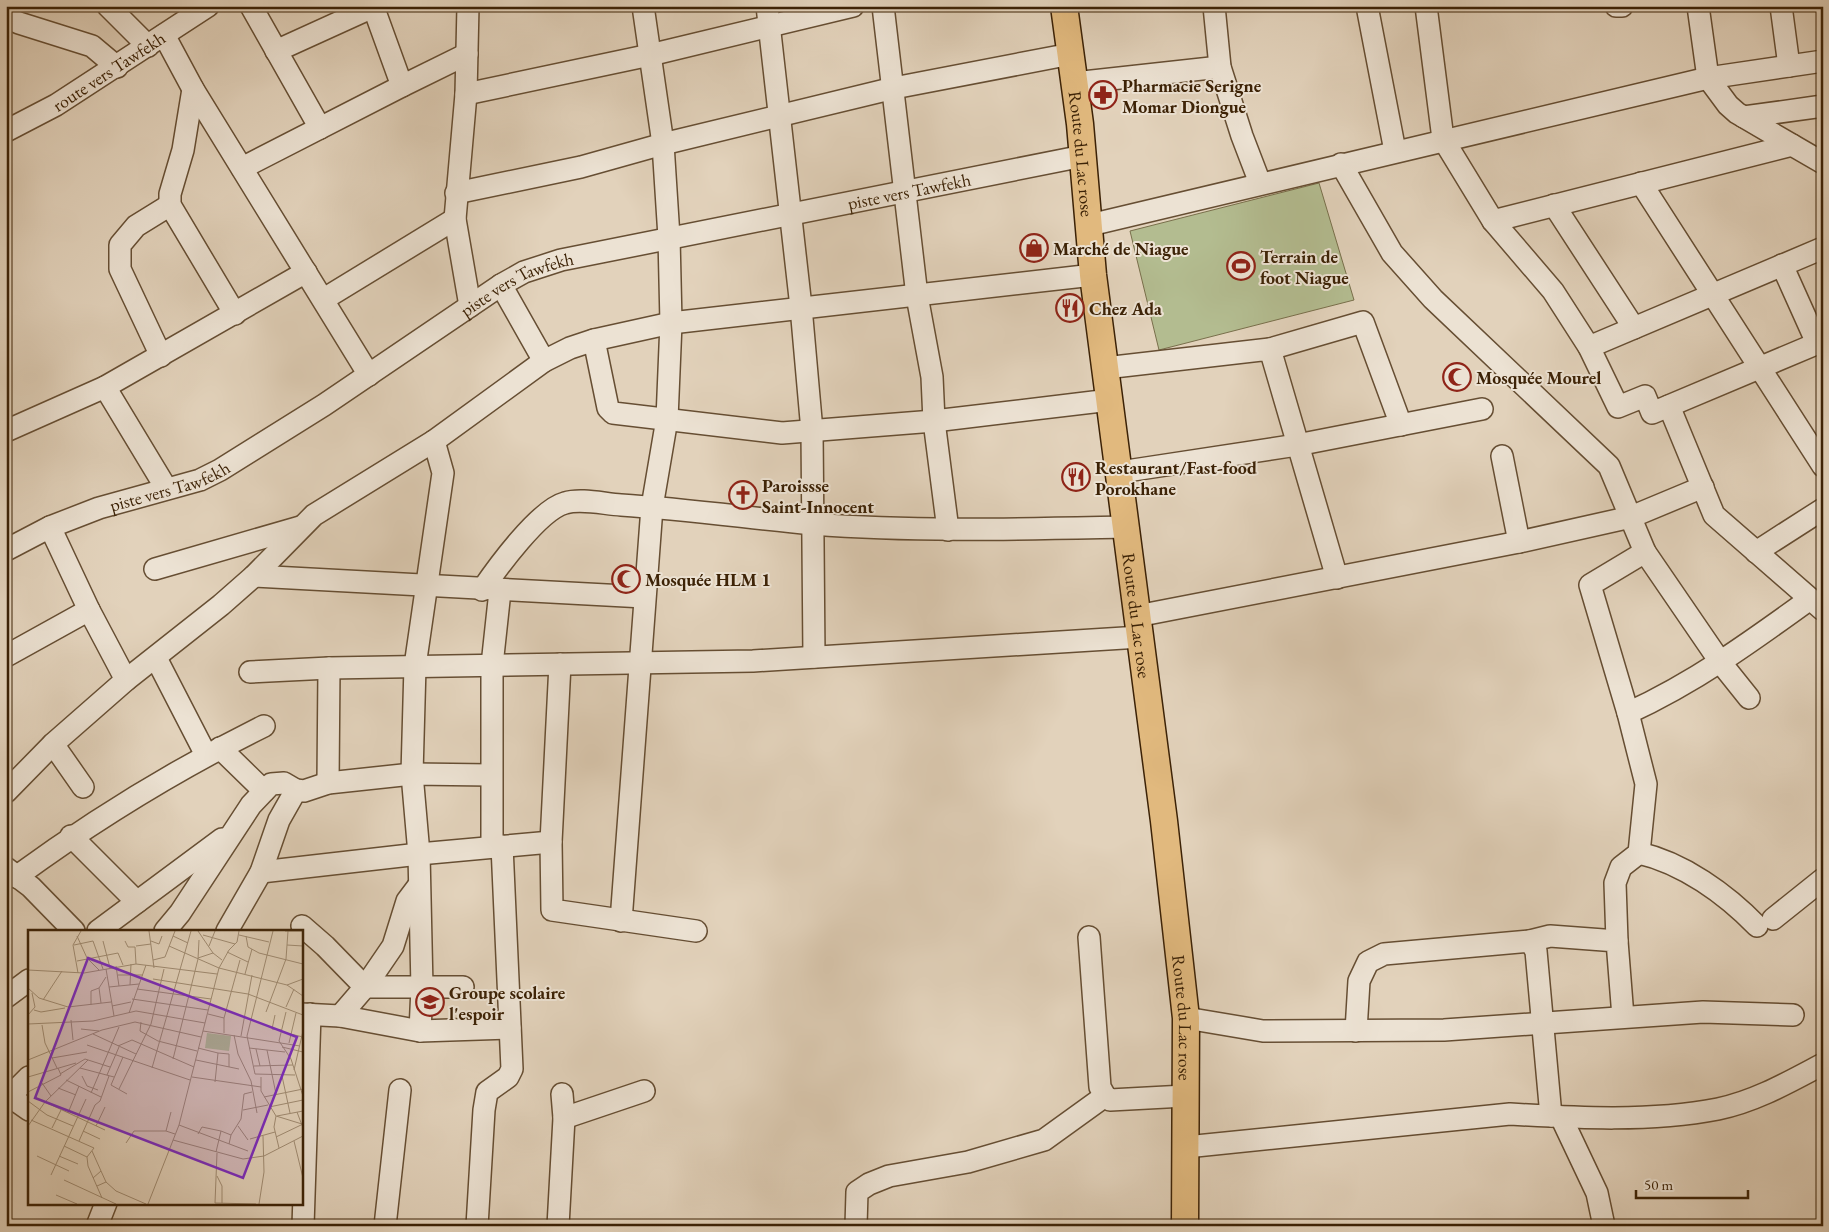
<svg xmlns="http://www.w3.org/2000/svg" width="1829" height="1232" font-family="'EB Garamond',serif">
<style>
.green{fill:#b3bc90;stroke:#786f4b}
.lines{fill:none;stroke-linecap:round;stroke-linejoin:round}
.minor-casing{stroke:#664e33;stroke-width:24}
.major-casing{stroke:#3c2206;stroke-width:29}
.minor{stroke:#ece2d3;stroke-width:21}
.major{stroke:#e1b97e;stroke-width:26}
.labels{text-anchor:middle;dominant-baseline:central;stroke-width:4;stroke-linejoin:round;paint-order:stroke}
.street-label{font-size:18px;fill:#3c2206;stroke:#ece2d3}
.poi-label{font-size:18px;font-weight:bold;fill:#3c2206;stroke:#ece2d3;text-anchor:start}
.inset-road{fill:none;stroke:#a08c73;stroke-width:1}
.view{fill:#7b2cbf;fill-opacity:0.15;stroke:#7b2cbf;stroke-width:2.5}
.inset-edge{fill:none;stroke:#3c2206;stroke-width:2.5}
</style>
<rect width="100%" height="100%" fill="#e2d2bb"/>
<filter id="stains"><feTurbulence type="fractalNoise" baseFrequency=".004" numOctaves="4"/><feColorMatrix values="0 0 0 0 .2 0 0 0 0 .09 0 0 0 0 .02 0 0 0 .5 -.17"/></filter>
<radialGradient id="worn" r=".72"><stop offset=".6" stop-color="#630" stop-opacity="0"/><stop offset="1" stop-color="#630" stop-opacity=".3"/></radialGradient>
<path class="green" d="M1319,183L1354,300L1159,350L1130,231Z"/>
<g class="lines">
<defs>
<g id="minor">
<path d="M108,6L148,46"/>
<path d="M251,6L320,128"/>
<path d="M373,6L402,86"/>
<path d="M468,6L466,94L455,219L470,306"/>
<path d="M767,6L801,307L812,431L814,657"/>
<path d="M883,6L917,296L932,377L934,421L948,530"/>
<path d="M1214,6L1220,67L1242,136L1260,183"/>
<path d="M1367,6L1395,151"/>
<path d="M1426,6L1443,139L1493,221L1553,291L1589,347L1618,407L1645,396L1652,413L1823,341"/>
<path d="M1616,6H1622"/>
<path d="M1698,6L1708,78L1728,105L1737,113L1823,163"/>
<path d="M1781,6L1789,66"/>
<path d="M6,17L19,23L92,46L117,67"/>
<path d="M164,35L193,89L369,375"/>
<path d="M276,51L375,6"/>
<path d="M1074,83L1220,67"/>
<path d="M193,89L183,150L170,194V205L235,314"/>
<path d="M466,94L650,55L853,6"/>
<path d="M1744,117L1823,106"/>
<path id="s1" d="M6,131L56,105L208,6"/>
<path d="M1341,164L1392,253L1433,299L1609,466L1645,552L1721,663L1749,698"/>
<path d="M242,168L402,86L467,54"/>
<path d="M1641,183L1823,466"/>
<path d="M456,193L581,167L663,144L894,88L1071,54"/>
<path d="M1554,205L1634,328"/>
<path d="M1493,221L1792,145"/>
<path d="M1090,225L1708,78L1823,61"/>
<path d="M1782,265L1817,343"/>
<path d="M501,285L544,361"/>
<path d="M324,299L455,219"/>
<path d="M594,340L608,408L613,413L782,433L934,421L1110,400"/>
<path d="M1589,347L1823,248"/>
<path d="M1270,349L1363,322L1401,425"/>
<path d="M161,356L120,269V245L136,226L170,205"/>
<path d="M1105,368L1270,349L1337,578"/>
<path d="M105,387L166,488"/>
<path d="M1669,406L1714,515L1823,610"/>
<path d="M6,431L105,387L306,272"/>
<path d="M1502,456L1519,542"/>
<path d="M1120,472L1297,445L1482,409"/>
<path d="M50,527L89,610L126,680"/>
<path id="s2" d="M6,550L50,527L99,508L200,480L220,470L324,405L501,285L524,272L561,260L1083,156"/>
<path d="M1756,552L1823,509"/>
<path d="M155,569L300,527"/>
<path d="M254,576L644,597"/>
<path d="M482,590C497,568 539,510 565,503C581,498 604,504 621,505C685,509 749,518 813,524C917,532 1022,529 1126,527"/>
<path d="M1137,616L1519,542L1631,517L1703,487"/>
<path d="M6,656L89,610"/>
<path d="M156,658L206,755"/>
<path d="M560,664L551,842L552,910L696,931"/>
<path d="M250,672L329,668L753,661L1140,637"/>
<path d="M1628,713C1694,683 1752,641 1810,599"/>
<path d="M53,744L83,787"/>
<path d="M220,748L264,791"/>
<path d="M328,783L329,668"/>
<path d="M6,792L53,744L126,680L221,605L254,576L314,515L434,441L544,361L570,348L594,340L671,323L1093,275"/>
<path d="M71,836L137,902"/>
<path d="M492,847V665L500,591"/>
<path d="M1639,853C1683,863 1726,894 1757,926"/>
<path d="M6,868L31,887L74,931"/>
<path d="M261,872L419,854L551,842"/>
<path d="M16,877C94,820 177,769 264,726"/>
<path d="M1773,919L1823,879"/>
<path d="M621,921L652,507L667,419L671,323L669,237L663,144L643,6"/>
<path d="M302,926L325,946L365,987H463"/>
<path d="M98,931L222,839"/>
<path d="M165,931L180,913L251,805L271,784L284,783L296,790L304,791L328,783L412,774L491,775"/>
<path d="M227,931L261,872L279,820L296,790"/>
<path d="M1089,937L1100,1087L1105,1096L1110,1100L1185,1096"/>
<path d="M1530,941L1550,936L1617,941L1623,1017"/>
<path d="M1617,941L1615,883L1621,867L1639,853L1646,784L1628,713L1590,585L1645,552"/>
<path d="M6,997L29,980"/>
<path d="M301,1014L340,1016L420,1031L510,1028"/>
<path d="M340,1016L365,987L393,946L407,901L419,885"/>
<path d="M1186,1018L1263,1031L1444,1030L1703,1012L1793,1015"/>
<path d="M420,1031L422,988L419,854L412,774L415,666L443,473L434,441"/>
<path d="M1356,1031L1359,981L1368,962L1384,954L1530,941L1536,951L1551,1116"/>
<path d="M9,1096L29,1110"/>
<path d="M6,1100L29,1077"/>
<path d="M1561,1117L1597,1193L1604,1226"/>
<path d="M564,1118L644,1091"/>
<path d="M1186,1147L1510,1114C1578,1118 1650,1122 1718,1109C1756,1101 1789,1082 1823,1064"/>
<path d="M97,1226L106,1203"/>
<path d="M303,1226L310,1014"/>
<path d="M385,1226L400,1090"/>
<path d="M477,1226L484,1110L487,1092L508,1077L512,1069L502,846"/>
<path d="M558,1226L564,1118L562,1094"/>
<path d="M856,1226L857,1192L869,1184L889,1176L968,1162L1044,1140L1105,1096"/>
</g>
<g id="major">
<path id="s3" d="M1064,6L1080,124L1093,275L1164,821L1186,1018L1185,1226"/>
</g>
</defs>
<use href="#minor" class="minor-casing"/>
<use href="#major" class="major-casing"/>
<use href="#minor" class="minor"/>
<use href="#major" class="major"/>
</g>
<defs>
<symbol id="pharmacy-ring" viewBox="-11 -11 22 22"><circle r="9.5" fill="#ece2d3" stroke="#8f2418" stroke-width="1.5"/><path d="M-2-6h4v4h4v4h-4v4h-4v-4h-4v-4h4Z" fill="#8f2418"/></symbol>
<symbol id="shop-ring" viewBox="-11 -11 22 22"><circle r="9.5" fill="#ece2d3" stroke="#8f2418" stroke-width="1.5"/><path d="M-5-2.5h2.3a2.7 3.5 0 0 1 5.4 0H5L5.5 6h-11ZM-1.5-2.5h3a1.5 2.3 0 0 0-3 0Z" fill="#8f2418"/></symbol>
<symbol id="stadium-ring" viewBox="-11 -11 22 22"><circle r="9.5" fill="#ece2d3" stroke="#8f2418" stroke-width="1.5"/><path d="M0-5a6.5 5 0 1 0 0 10a6.5 5 0 1 0 0-10ZM-3.5-1.8h7v3.6h-7Z" fill="#8f2418"/></symbol>
<symbol id="restaurant-ring" viewBox="-11 -11 22 22"><circle r="9.5" fill="#ece2d3" stroke="#8f2418" stroke-width="1.5"/><path d="M-5-6h1v4h1v-4h1v4h1v-4h1v5L-1.5 .5V6h-2V.5L-5-1ZM5-6V6H3V1.5H1.5Q1.5-4 5-6Z" fill="#8f2418"/></symbol>
<symbol id="mosque-ring" viewBox="-11 -11 22 22"><circle r="9.5" fill="#ece2d3" stroke="#8f2418" stroke-width="1.5"/><path d="M3.5-4.9A6 6 0 1 0 3.5 4.9A5 5 0 1 1 3.5-4.9Z" fill="#8f2418"/></symbol>
<symbol id="church-ring" viewBox="-11 -11 22 22"><circle r="9.5" fill="#ece2d3" stroke="#8f2418" stroke-width="1.5"/><path d="M-1.2-6h2.4v3.5h3.3v2.4h-3.3V6h-2.4V-.1h-3.3v-2.4h3.3Z" fill="#8f2418"/></symbol>
<symbol id="school-ring" viewBox="-11 -11 22 22"><circle r="9.5" fill="#ece2d3" stroke="#8f2418" stroke-width="1.5"/><path d="M0-5L7-2L0 1L-7-2ZM-4 1L0 2.5L4 1V4Q0 6-4 4Z" fill="#8f2418"/></symbol>
</defs>
<g fill-rule="evenodd">
<use href="#pharmacy-ring" x="1087" y="79" width="32" height="32"/>
<use href="#shop-ring" x="1018" y="232" width="32" height="32"/>
<use href="#stadium-ring" x="1225" y="250" width="32" height="32"/>
<use href="#restaurant-ring" x="1054" y="292" width="32" height="32"/>
<use href="#mosque-ring" x="1441" y="361" width="32" height="32"/>
<use href="#restaurant-ring" x="1060" y="461" width="32" height="32"/>
<use href="#church-ring" x="727" y="479" width="32" height="32"/>
<use href="#mosque-ring" x="610" y="563" width="32" height="32"/>
<use href="#school-ring" x="414" y="986" width="32" height="32"/>
</g>
<g class="labels">
<g class="street-label">
<text stroke="none"><textPath href="#s1" startOffset="119">route vers Tawfekh</textPath></text>
<text stroke="none"><textPath href="#s3" startOffset="149">Route du Lac rose</textPath></text>
<text stroke="none"><textPath href="#s2" startOffset="986">piste vers Tawfekh</textPath></text>
<text stroke="none"><textPath href="#s2" startOffset="581">piste vers Tawfekh</textPath></text>
<text stroke="none"><textPath href="#s2" startOffset="176">piste vers Tawfekh</textPath></text>
<text stroke="none"><textPath href="#s3" startOffset="614">Route du Lac rose</textPath></text>
<text stroke="none"><textPath href="#s3" startOffset="1019">Route du Lac rose</textPath></text>
</g>
<g class="poi-label">
<text x="1122" y="85">Pharmacie Serigne<tspan x="1122" dy="21">Momar Diongue</tspan></text>
<text x="1053" y="248">Marché de Niague</text>
<text x="1260" y="256">Terrain de<tspan x="1260" dy="21">foot Niague</tspan></text>
<text x="1089" y="308">Chez Ada</text>
<text x="1476" y="377">Mosquée Mourel</text>
<text x="1095" y="467">Restaurant/Fast-food<tspan x="1095" dy="21">Porokhane</tspan></text>
<text x="762" y="485">Paroissse<tspan x="762" dy="21">Saint-Innocent</tspan></text>
<text x="645" y="579">Mosquée HLM 1</text>
<text x="449" y="992">Groupe scolaire<tspan x="449" dy="21">l'espoir</tspan></text>
</g>
</g>
<g transform="translate(28 930)">
<rect width="275" height="275" fill="#e2d2bb"/>
<path d="M179,103L203,106L201,121L177,118Z" fill="#b3bc90"/>
<path class="inset-road" d="M121,1L125,30M170,1L185,23L194,30M245,1L219,106L227,144L267,145M257,1H275M175,5L207,14M211,5L241,12M49,6L59,28L71,40M145,6L160,13M218,6L220,17L231,23L275,34M75,11L82,38M97,11L100,17H107L108,34M123,11L131,14L134,6M46,15L65,11L75,39M259,15L275,16M108,16L123,14M141,16L191,38L259,55L275,66M181,16L187,1M199,22L220,32M170,28L185,23M49,31L90,23L95,35M88,36L91,56M126,38L125,30L137,27L147,1M78,39L86,86M0,40L56,43L108,34L189,44M50,43L45,15L53,1M217,44L224,19M90,45H115M125,49L220,64L275,85M102,55L103,34M259,55L275,49M81,57L111,54M0,58L11,68L40,77L83,72M109,59L183,69M104,69L180,80M15,70L34,41M73,73L71,58L78,47M63,75V61L71,58M84,76L103,72M258,77L266,59M6,80L13,82L37,78M238,82L258,29L260,1M258,82L251,111L263,129L275,166M101,83L118,35M180,84L196,88M0,85L7,77L4,63M247,85L244,99L254,100M43,90L45,110M113,92L112,101L130,111L169,121M0,94L65,91L108,81L177,93M14,95L17,113L29,138M53,99L71,101M175,101L272,116M254,102L275,107M196,103V88L212,30M65,104L108,124M206,105L210,124L223,151L229,183M213,106L224,45M261,113L268,83M59,115L162,150M90,116L104,110L166,137M254,117L275,122M170,118L190,123L187,152M221,118L257,122M228,119L232,136M239,120L248,164M190,123L201,124V137M95,127L83,155L99,164M24,128L59,122M145,129L170,29L171,10M0,130L74,100L107,92L173,107M168,130L211,139M226,136L265,135M52,138L86,147M124,138L163,1M266,140L275,101M32,144L57,129L82,137M79,145L91,117M54,146L59,156L70,160M254,146L262,183M0,147L48,133M164,147L233,157M233,147V161L248,186L274,194M38,150L73,167M14,153L23,166M30,158L48,165M91,159L123,94L136,39M0,162L33,145L30,138M63,163L91,97M236,167L275,159M0,171L19,185L45,196M17,172L77,200M241,177L275,170M215,180L240,175M143,182L138,201L147,204M269,182L275,198M40,183L51,156M248,186L246,197L251,218M249,186L275,181M3,190L66,218L59,227M151,195L220,221M0,196L17,172L60,130M68,196L77,177M210,196L220,210M24,198L33,180M55,201L72,209M193,201L203,205L201,214M170,204L174,197L193,201L188,222M203,205L213,189L216,164L224,162M248,207L273,195M222,209L247,202M145,210L215,229L236,226L275,206M51,211L67,175L72,171L81,146M266,211L275,248M98,213L106,201H138M36,216L59,227L60,236L74,268M64,221L73,241L65,248M189,223L187,273L228,274M9,226L41,241M31,226L50,234M23,245L58,169M189,246L194,256V273M36,250L88,274M78,252L88,261L118,274M69,256L78,252L73,241M28,265L49,274M120,274L151,195L191,38L201,20L209,12L211,1M231,274L236,242L235,206"/>
<path class="view" d="M60,28L269,107L215,248L7,168Z"/>
<rect width="275" height="275" class="inset-edge"/>
</g>
<rect width="1829" height="1232" fill="none" stroke="#e2d2bb" stroke-width="25"/>
<rect x="8" y="8" width="1814" height="1217" fill="none" stroke="#3c2206" stroke-width="2.5"/>
<rect x="12" y="12" width="1804" height="1207" fill="none" stroke="#3c2206"/>
<path d="M1636 1190v8h112v-8" fill="none" stroke="#3c2206" stroke-width="2.5"/>
<text x="1644" y="1190" font-size="15" fill="#3c2206" stroke="#ece2d3" stroke-width="4" paint-order="stroke">50 m</text>
<rect width="100%" height="100%" filter="url(#stains)"/>
<rect width="100%" height="100%" fill="url(#worn)"/>
</svg>
